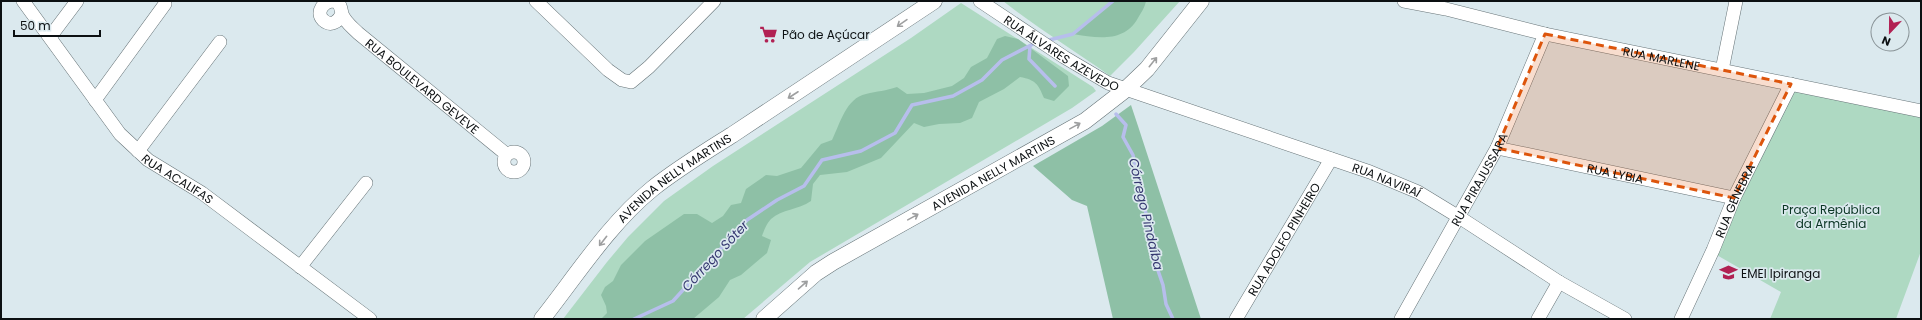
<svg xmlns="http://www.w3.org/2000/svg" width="1922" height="320" font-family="Poppins,sans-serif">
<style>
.green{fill:#aed9c2}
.forest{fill:#8ec0a6}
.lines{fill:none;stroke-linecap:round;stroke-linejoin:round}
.stream{stroke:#b7beec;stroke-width:3.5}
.minor-casing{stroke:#677478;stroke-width:14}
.major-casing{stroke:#677478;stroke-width:17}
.minor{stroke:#fff;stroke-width:13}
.major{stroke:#fff;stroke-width:16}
.oneway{stroke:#9e9fa0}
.marked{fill:#dd550c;fill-opacity:0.2;stroke:#dd550c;stroke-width:3;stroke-dasharray:8 5;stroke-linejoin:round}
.labels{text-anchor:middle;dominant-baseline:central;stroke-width:3.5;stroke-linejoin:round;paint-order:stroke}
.poi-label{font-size:12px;fill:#0c1012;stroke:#dbe9ee;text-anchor:start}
.street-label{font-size:12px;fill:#0c1012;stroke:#dbe9ee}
.park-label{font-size:12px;fill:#0a3523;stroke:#dbe9ee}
.water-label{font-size:13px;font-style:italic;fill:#353870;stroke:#dbe9ee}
</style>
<rect width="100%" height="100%" fill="#dbe9ee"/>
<path class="green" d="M1003,1H1180L1134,52L1110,76C1074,50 1037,28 1003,1Z
M961,3L1093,87L1096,91L1072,108L810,262L743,319H563L607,262L628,237L664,201L713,166L911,38Z
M1795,91L1921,117V251L1896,319H1770L1781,292L1715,254L1737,201Z"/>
<path class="forest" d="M1113,1H1146C1145,7 1141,13 1138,18C1124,43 1097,38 1073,34Z
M1005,36L1018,39L1068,76L1069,86L1054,101L1044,98C1038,84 1036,80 1020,77L1004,89L979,102L972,118L960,123L939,124L924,127L914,123L881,158L847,172L820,175L813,184L811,201C798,210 782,209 771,219C767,223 764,230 762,236L771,240L767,253L741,275L730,280L719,297L693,319H601L607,313L606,306L601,295L605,287L613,281L621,265L645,241L684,214H697L712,223L723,216L731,205L741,203L746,189L766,175L777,176L801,168L821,144L832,140C840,124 846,98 866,94C877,91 886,91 897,87L907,94L924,93L952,86L964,78L971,67L987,58L997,39Z
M1131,105L1138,126L1201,319H1113L1087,206L1072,200L1033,166L1102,126Z"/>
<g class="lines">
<path class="stream" d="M1045,41L1073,34L1113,1
M1030,46L1029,59L1055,86
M1116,114L1126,125L1123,137L1133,155L1143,204L1153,235L1152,253L1163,285L1166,304L1173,319
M634,319L673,301L747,220L777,200L804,186L822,160L861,151L895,133L912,105L953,96L982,80L1002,60L1037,42"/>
<defs>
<g id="minor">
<path id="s1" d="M23,1L120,134L148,160L202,193L370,319"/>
<path d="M536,1L608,70L622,80L631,82L649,67L714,1"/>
<path id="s2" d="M980,1L1064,57L1108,83L1370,172L1418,192L1459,217L1559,282L1625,319"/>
<path id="s3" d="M1404,1L1446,9L1545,34L1921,111"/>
<path id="s4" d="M342,14C338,22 331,27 323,20C315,12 324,0 335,1C341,4 341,9 342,14C345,22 352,27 358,33L506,154"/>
<path d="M50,37L77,1"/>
<path d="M1722,70L1736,1"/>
<path d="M95,100L165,4"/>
<path id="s5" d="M1497,148L1734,198"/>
<path d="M138,151L220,42"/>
<circle cx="514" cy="162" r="10"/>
<path d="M300,267L366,183"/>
<path id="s6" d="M1236,319L1331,159"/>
<path id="s7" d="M1401,319L1497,148L1545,34"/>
<path d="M1538,319L1559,282"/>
<path id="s8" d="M1681,319L1713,250L1734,198L1791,84"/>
</g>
<g id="major">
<path id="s9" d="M542,319C576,276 609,224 652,189C677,169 705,152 732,135L934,1"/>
<path id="s10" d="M764,319L816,273L833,262L1085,121L1125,90L1147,69L1201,1"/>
</g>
</defs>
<use href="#minor" class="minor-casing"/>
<use href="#major" class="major-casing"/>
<use href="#minor" class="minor"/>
<use href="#major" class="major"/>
</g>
<defs><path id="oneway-shaft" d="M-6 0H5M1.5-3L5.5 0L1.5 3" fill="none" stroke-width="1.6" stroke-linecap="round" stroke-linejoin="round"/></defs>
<g class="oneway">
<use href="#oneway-shaft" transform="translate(902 23) rotate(145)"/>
<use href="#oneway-shaft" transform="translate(1153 62) rotate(-51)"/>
<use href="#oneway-shaft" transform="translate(793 95) rotate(147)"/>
<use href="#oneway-shaft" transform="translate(1075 126) rotate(-29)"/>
<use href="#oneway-shaft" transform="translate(913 217) rotate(-29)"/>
<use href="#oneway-shaft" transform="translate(603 241) rotate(128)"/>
<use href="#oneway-shaft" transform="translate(803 285) rotate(-41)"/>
</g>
<path class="marked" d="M1545,34L1791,84L1734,198L1497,148Z"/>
<defs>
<symbol id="supermarket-bare" viewBox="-9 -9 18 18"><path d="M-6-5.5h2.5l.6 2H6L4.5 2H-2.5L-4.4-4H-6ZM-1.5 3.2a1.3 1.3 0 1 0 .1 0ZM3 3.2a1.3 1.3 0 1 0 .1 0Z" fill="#b12153" stroke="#dbe9ee" stroke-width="2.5" paint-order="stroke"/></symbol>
<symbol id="school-bare" viewBox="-9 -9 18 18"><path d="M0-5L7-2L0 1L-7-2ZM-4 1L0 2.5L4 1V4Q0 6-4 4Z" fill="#b12153" stroke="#dbe9ee" stroke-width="2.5" paint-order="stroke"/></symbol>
</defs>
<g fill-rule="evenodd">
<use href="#supermarket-bare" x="756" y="22" width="25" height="25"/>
<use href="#school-bare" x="1716" y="260" width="25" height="25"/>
</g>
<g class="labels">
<g class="poi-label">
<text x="782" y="34">Pão de Açúcar</text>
<text x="1741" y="273">EMEI Ipiranga</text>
</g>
<g class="street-label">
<text stroke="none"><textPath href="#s2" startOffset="97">RUA ÁLVARES AZEVEDO</textPath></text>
<text stroke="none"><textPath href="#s3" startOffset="264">RUA MARLENE</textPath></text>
<text stroke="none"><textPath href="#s4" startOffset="177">RUA BOULEVARD GEVEVE</textPath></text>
<text stroke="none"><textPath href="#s10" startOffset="273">AVENIDA NELLY MARTINS</textPath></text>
<text stroke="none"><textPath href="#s5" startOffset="121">RUA LYBIA</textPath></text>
<text stroke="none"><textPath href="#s1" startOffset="238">RUA ACALIFAS</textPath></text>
<text stroke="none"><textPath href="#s9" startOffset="195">AVENIDA NELLY MARTINS</textPath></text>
<text stroke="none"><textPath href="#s7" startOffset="160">RUA PIRAJUSSARA</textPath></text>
<text stroke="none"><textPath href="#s2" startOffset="447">RUA NAVIRAÍ</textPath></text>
<text stroke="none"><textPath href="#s8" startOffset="130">RUA GENEBRA</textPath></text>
<text stroke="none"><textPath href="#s6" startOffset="93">RUA ADOLFO PINHEIRO</textPath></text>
</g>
<g class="park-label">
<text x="1831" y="209">Praça República<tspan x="1831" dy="14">da Armênia</tspan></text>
</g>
<g class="water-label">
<text transform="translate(1146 214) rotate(77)">Córrego Pindaíba</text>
<text transform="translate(715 256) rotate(-47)">Córrego Sóter</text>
</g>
</g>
<rect width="1922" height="320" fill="none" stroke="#0c1012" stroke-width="4"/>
<g transform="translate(1890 32) rotate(202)"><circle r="19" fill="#dbe9ee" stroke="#889296"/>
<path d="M0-3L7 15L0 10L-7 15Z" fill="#b12153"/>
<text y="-6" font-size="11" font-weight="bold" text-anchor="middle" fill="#0c1012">N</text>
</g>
<path d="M14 30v6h86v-6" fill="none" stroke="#0c1012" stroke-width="2"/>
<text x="20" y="30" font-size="12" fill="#0c1012" stroke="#dbe9ee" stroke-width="3" paint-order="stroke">50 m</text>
</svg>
